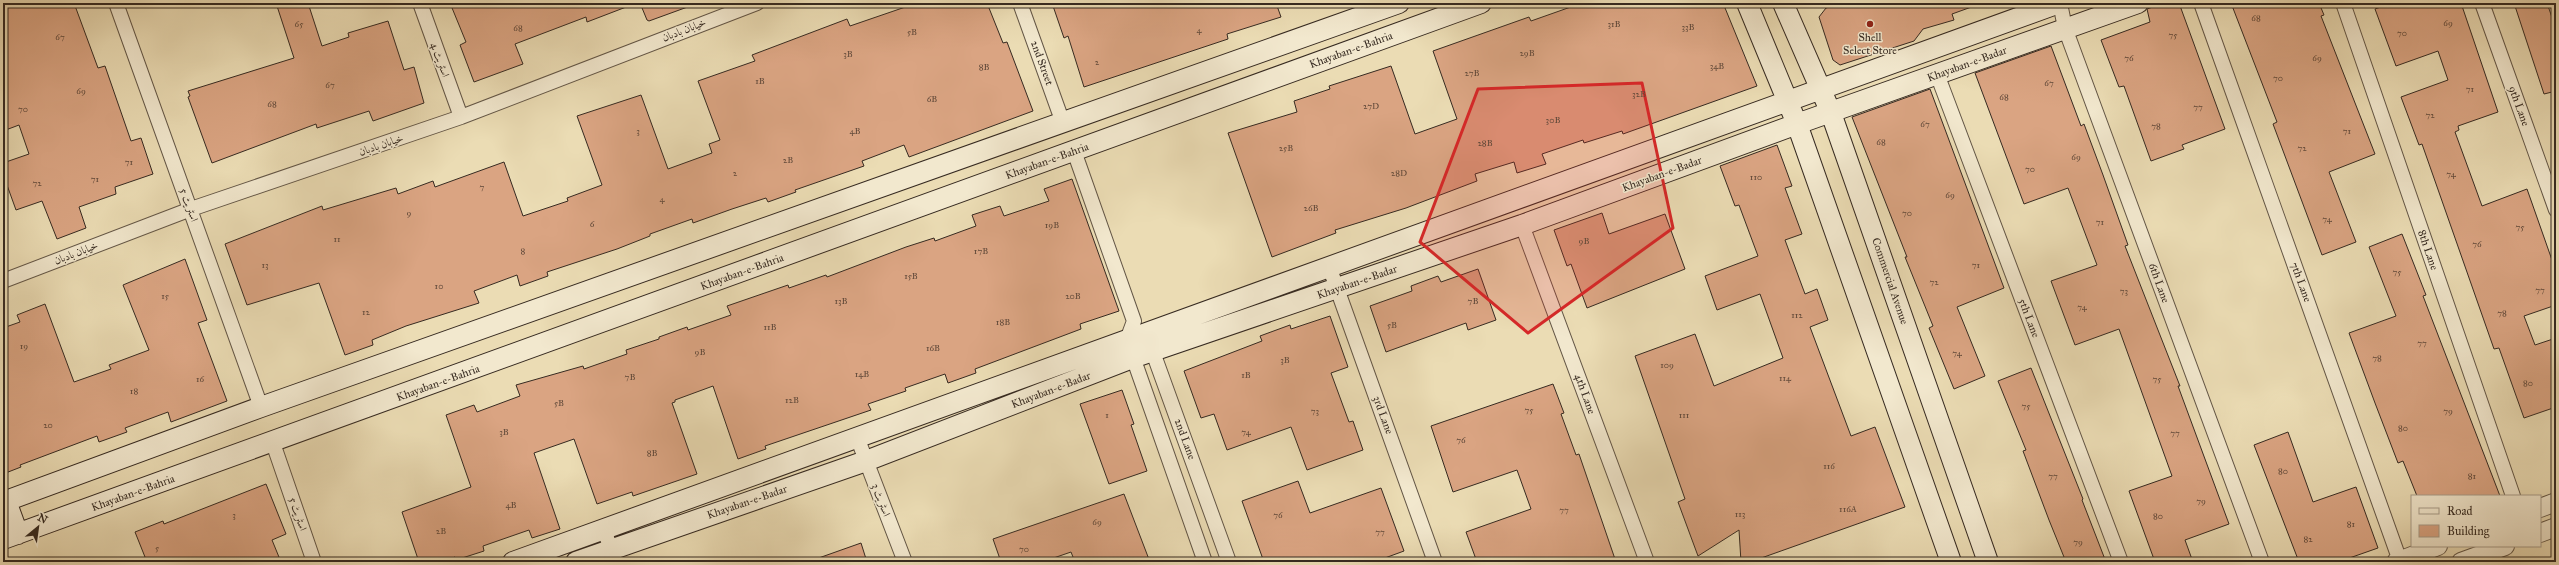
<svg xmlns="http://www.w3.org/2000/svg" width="2559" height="565" font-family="'IM FELL Great Primer',Amiri,serif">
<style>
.building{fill:#daa482;stroke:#362a21}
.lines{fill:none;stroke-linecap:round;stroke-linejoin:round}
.minor-casing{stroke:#635646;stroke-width:16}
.tertiary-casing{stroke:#635646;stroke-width:20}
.secondary-casing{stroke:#362a21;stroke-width:22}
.minor{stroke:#f2e8ce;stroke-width:14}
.tertiary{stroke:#f2e8ce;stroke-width:18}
.secondary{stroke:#f2e8ce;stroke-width:20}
.marked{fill:#d62828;fill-opacity:0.2;stroke:#d62828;stroke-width:3;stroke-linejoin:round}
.poi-dot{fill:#8f2418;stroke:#f2e8ce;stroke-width:1.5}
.labels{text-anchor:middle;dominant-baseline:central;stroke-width:3;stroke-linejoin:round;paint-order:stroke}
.number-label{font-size:9px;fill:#5f4839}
.street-label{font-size:11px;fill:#362a21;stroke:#f2e8ce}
.poi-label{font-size:11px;fill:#362a21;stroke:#f2e8ce}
</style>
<rect width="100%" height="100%" fill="#ebdcb4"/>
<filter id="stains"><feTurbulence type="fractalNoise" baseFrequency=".005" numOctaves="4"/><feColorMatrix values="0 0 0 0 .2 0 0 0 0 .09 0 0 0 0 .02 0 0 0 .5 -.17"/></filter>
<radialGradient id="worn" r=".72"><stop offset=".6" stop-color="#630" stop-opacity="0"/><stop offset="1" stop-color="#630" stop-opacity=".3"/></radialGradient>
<path class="building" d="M3,3H74L98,68L105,66L131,141L141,138L153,174L115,187L116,194L79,207L86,228L57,239L42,201L16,210L3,174V163L29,154L19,125L3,131Z
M276,3H308L322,46L349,37L348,33L388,21L404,70L414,67L424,103L373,121L369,111L317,128L316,124L212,163L188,97L190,96L188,91L294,58Z
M450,3H633L634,4L587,22L586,17L515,44L523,64L474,82L460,45L466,42Z
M640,3H692L693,5L649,21L647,20Z
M917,3H987L1003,43L1007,42L1033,111L909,157L904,145L862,161L864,166L795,190L796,192L768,202L766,198L732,209L693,223L692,219L650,234V236L617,249L547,272L548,276L520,286L517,275L474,291L479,303L406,326L372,340L373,345L345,355L319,283L247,305L225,244L322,206L323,210L396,188L398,194L433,181L435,187L504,162L523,216L568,201L567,198L602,185L577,116L641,95L668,169L712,153L709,144L720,140L698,81L755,61L752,55L847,19L850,26Z
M1052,3H1276L1281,17L1227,34L1228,39L1084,87L1068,36L1064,38Z
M1582,3H1723L1757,86L1623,134L1622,131L1584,143L1583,140L1542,154L1546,164L1517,173L1514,162L1475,174L1477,181L1406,208L1335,230L1336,233L1272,257L1228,133L1297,112L1294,101L1330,89L1329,86L1391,66L1415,134L1457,119L1433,51L1529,17L1531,21Z
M1842,3H1977V5L1952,14L1954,20L1923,29L1914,41L1840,65L1833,60L1819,17L1826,8Z
M2164,3H2179L2225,129L2182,145L2184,149L2151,161L2124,86L2119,87L2101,40L2150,22L2147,9Z
M2231,3H2319L2324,15L2321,16L2375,154L2329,172L2356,242L2322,255L2273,124L2277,122Z
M2392,3H2461L2498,112L2458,126L2459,130L2455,132L2482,206L2527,189L2552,260L2556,259V305L2524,316L2535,345L2556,338V407L2524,418L2499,348L2494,349L2422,144L2419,145L2401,97L2448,80L2438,51L2396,66L2375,9Z
M2514,3H2547L2556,29V91L2544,94Z
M2051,46L2081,126L2084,124L2103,175L2128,245L2125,246L2180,386H2178L2229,524L2185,540L2193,562H2155L2129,491L2172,476L2119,329L2075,345L2051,281L2097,265L2068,188L2024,204L1975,73Z
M1930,89L2004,288L1957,307L1985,376L1954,389L1929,328L1933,326L1905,257H1907L1852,117Z
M1777,145L1792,186L1785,188L1802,234L1785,240L1805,294L1817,289L1828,320L1810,327L1851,436L1875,427L1905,507L1750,562H1741L1739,530L1698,556L1678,502L1685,499L1635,356L1695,334L1714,386L1783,358L1760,294L1717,310L1705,276L1758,256L1739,205L1735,206L1720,166Z
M1072,179L1119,311L1080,324L1081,329L975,369L976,373L948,383L945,374L905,388L906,391L868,404L871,410L765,446L766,449L738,459L713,386L675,400V402L672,403L697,474L633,496L632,492L597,504L574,439L534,453L560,529L532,538L529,530L483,546L484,551L456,560L455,557L440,562H419L402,512L471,487L446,415L474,405L477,412L520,396L516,385L583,366L584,369L627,354L626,350L659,339V337L687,327L688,330L731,315L727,306L788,285L789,288L826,275L827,277L906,247L934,238L935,241L976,226L972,215L1000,206L1004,216L1049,201L1044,189Z
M1602,213L1609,234L1665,214L1685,269L1587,308L1571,264L1567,266L1554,230Z
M2402,234L2426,295L2423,296L2500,496H2417L2403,461L2398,463L2375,403L2349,333L2396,316L2369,247Z
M185,259L207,320L198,323L227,401L171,422L168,412L125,428L127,432L99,442L97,436L20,465L21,467L3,474V328L20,322L17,315L45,304L74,382L111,369L109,365L149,350L123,285Z
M1478,269L1496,320L1468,330L1466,323L1386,352L1370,306L1412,291L1411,286L1438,276L1441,282Z
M1330,316L1348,367L1331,373L1349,422L1353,421L1363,450L1307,470L1291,427L1227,450L1214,414L1201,418L1184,371L1262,341L1260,336L1290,325L1291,329Z
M2031,368L2083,499L2082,500L2106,562H2066L2049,520L2023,451L2026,450L1998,381Z
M1553,384L1564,413L1561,414L1576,455L1579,454L1616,562H1477L1466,532L1531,509L1517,470L1453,492L1431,426Z
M1122,390L1134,424L1131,425L1147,471L1109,484L1080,404Z
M2288,432L2313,502L2356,487L2378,548L2338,562H2299L2254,445Z
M1298,481L1310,513L1381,488L1404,551L1374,562H1264L1242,501Z
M266,484L286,534L272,540L281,562H147L135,532L163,521L164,524Z
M1124,494L1150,562H1075L1071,552L1042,562H1001L993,539Z
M861,543L867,562H813V560Z"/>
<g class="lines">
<defs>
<path id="minor" d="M116,3L261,407
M420,3L461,117
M1020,3L1063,123
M2060,3L2065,28L2262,562
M2201,3L2400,561
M2343,3L2513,496
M2482,3L2556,210
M1937,74L2121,562
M1074,151L1134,321L1127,340L1205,562
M1522,225L1647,562
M1330,269L1435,562
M3,281L191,209L461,117L757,3
M1150,344L1229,562
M857,437L905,562
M273,443L314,562
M604,529L615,562"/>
<path id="tertiary" d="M2540,508L2556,502
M2540,533L2556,527
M2396,562L2438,546
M2461,562L2505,546"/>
<path id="secondary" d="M1747,3L1797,124L1951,562
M1783,3L1831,113L1988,562
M6,501L18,534
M3,502L261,407L1399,3
M3,539L1481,3
M513,562L2059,3
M576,562L866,461L1135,357L1522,225L1797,124L2138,3"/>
</defs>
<use href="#minor" class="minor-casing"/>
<use href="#tertiary" class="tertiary-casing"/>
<use href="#secondary" class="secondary-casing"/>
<use href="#minor" class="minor"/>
<use href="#tertiary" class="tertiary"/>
<use href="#secondary" class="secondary"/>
</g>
<path class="marked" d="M1642,83L1673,228L1528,333L1420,242L1478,89Z"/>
<circle class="poi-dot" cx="1870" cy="24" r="4"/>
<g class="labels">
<g class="number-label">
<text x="2256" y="17">68</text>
<text x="2448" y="22">69</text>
<text x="299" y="23">65</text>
<text x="1614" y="23">31B</text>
<text x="1688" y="26">33B</text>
<text x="518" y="27">68</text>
<text x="1199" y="29">4</text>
<text x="912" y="31">5B</text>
<text x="2402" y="32">70</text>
<text x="2173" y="34">75</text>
<text x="60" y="36">67</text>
<text x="1527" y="52">29B</text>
<text x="848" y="53">3B</text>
<text x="2129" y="57">76</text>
<text x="2317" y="57">69</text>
<text x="1097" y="61">2</text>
<text x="1717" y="65">34B</text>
<text x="984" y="66">8B</text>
<text x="1472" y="72">27B</text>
<text x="2278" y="77">70</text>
<text x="760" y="80">1B</text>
<text x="2049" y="82">67</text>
<text x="330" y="84">67</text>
<text x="2470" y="88">71</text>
<text x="81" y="90">69</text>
<text x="1639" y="93">32B</text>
<text x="2004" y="96">68</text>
<text x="932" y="98">6B</text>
<text x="272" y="103">68</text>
<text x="1371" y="105">27D</text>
<text x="2198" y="106">77</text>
<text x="23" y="108">70</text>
<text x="2430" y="114">72</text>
<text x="1553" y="119">30B</text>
<text x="1925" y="123">67</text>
<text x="2156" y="125">78</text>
<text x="638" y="130">3</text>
<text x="855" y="130">4B</text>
<text x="2347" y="130">71</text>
<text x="1881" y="141">68</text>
<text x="1485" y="142">28B</text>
<text x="1286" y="147">25B</text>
<text x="2302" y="147">72</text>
<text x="2076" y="156">69</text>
<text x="788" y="159">2B</text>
<text x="129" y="161">71</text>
<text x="2030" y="168">70</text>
<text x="735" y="172">2</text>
<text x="1399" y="172">28D</text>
<text x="2451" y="173">74</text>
<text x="1756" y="176">110</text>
<text x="95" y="178">71</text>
<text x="37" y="182">72</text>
<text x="482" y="186">7</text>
<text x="1950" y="194">69</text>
<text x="662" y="198">4</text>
<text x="1311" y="207">26B</text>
<text x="409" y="212">9</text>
<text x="1907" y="212">70</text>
<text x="2327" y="218">74</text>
<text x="2100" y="221">71</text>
<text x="592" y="223">6</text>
<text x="1052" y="224">19B</text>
<text x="2520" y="226">75</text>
<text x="337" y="238">11</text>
<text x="1584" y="240">9B</text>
<text x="2477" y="243">76</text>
<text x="523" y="250">8</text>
<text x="981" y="250">17B</text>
<text x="265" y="264">13</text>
<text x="1976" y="264">71</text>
<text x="2397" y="271">75</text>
<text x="911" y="275">15B</text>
<text x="1934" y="281">72</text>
<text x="439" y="285">10</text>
<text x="2540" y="289">77</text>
<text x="2124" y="290">73</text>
<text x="165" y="295">15</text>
<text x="1073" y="295">20B</text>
<text x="841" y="300">13B</text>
<text x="1473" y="300">7B</text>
<text x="2082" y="306">74</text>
<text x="366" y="311">12</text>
<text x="2502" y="312">78</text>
<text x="1797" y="314">112</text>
<text x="1003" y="321">18B</text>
<text x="1392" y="324">5B</text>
<text x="770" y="326">11B</text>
<text x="2422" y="342">77</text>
<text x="24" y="345">19</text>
<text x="933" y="347">16B</text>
<text x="700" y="351">9B</text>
<text x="1957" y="352">74</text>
<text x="2377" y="357">78</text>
<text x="1285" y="359">3B</text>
<text x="1667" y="364">109</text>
<text x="862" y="373">14B</text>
<text x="1246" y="374">1B</text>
<text x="630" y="376">7B</text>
<text x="1785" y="377">114</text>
<text x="200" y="378">16</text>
<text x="2157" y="378">75</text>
<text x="2528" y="382">80</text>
<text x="134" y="390">18</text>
<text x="792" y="399">12B</text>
<text x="559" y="402">5B</text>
<text x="2026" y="405">75</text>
<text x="1529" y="409">75</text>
<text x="1315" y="410">73</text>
<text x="2448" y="410">79</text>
<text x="1107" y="414">1</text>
<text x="1684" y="414">111</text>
<text x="48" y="424">20</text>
<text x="2403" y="427">80</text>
<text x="504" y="431">3B</text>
<text x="1246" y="431">74</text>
<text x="2175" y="432">77</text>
<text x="1461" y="439">76</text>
<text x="652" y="452">8B</text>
<text x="1829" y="465">116</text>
<text x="2283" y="470">80</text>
<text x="2053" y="475">77</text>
<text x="2472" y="475">81</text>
<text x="2201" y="500">79</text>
<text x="511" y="504">4B</text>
<text x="1848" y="508">116A</text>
<text x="1564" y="509">77</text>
<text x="1740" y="513">113</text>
<text x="234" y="514">3</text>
<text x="1278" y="514">76</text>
<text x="2158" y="515">80</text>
<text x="1097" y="521">69</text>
<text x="2351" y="523">81</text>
<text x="441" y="530">2B</text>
<text x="1380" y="531">77</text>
<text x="2308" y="538">82</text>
<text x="2078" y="541">79</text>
<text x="157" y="547">5</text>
<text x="1024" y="548">70</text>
</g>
<g class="street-label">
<text transform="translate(684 30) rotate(-21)">خیابان بادبان</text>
<text transform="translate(1351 50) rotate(-20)">Khayaban-e-Bahria</text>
<text transform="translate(440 60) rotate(70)">اسٹریٹ 4</text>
<text transform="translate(1042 63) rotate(70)">2nd Street</text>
<text transform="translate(1967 64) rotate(-20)">Khayaban-e-Badar</text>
<text transform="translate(2519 106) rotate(70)">9th Lane</text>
<text transform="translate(381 145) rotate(-19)">خیابان بادبان</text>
<text transform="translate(1047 161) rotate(-20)">Khayaban-e-Bahria</text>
<text transform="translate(1662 174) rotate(-20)">Khayaban-e-Badar</text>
<text transform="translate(189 205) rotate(70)">اسٹریٹ 5</text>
<text transform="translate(2428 250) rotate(71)">8th Lane</text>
<text transform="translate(76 253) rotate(-21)">خیابان بادبان</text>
<text transform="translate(742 272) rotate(-20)">Khayaban-e-Bahria</text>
<text transform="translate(1890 281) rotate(71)">Commercial Avenue</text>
<text transform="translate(1357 282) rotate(-19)">Khayaban-e-Badar</text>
<text transform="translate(2301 282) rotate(70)">7th Lane</text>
<text transform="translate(2159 283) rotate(70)">6th Lane</text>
<text transform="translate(2029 318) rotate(69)">5th Lane</text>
<text transform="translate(438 383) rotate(-20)">Khayaban-e-Bahria</text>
<text transform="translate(1051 390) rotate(-21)">Khayaban-e-Badar</text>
<text transform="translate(1585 394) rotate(70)">4th Lane</text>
<text transform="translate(1383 415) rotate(70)">3rd Lane</text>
<text transform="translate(1185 439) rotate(70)">2nd Lane</text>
<text transform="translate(133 493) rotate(-20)">Khayaban-e-Bahria</text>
<text transform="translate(881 500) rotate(69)">اسٹریٹ 3</text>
<text transform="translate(747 502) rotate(-19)">Khayaban-e-Badar</text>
<text transform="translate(298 514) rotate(71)">اسٹریٹ 5</text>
</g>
<g class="poi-label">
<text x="1870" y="37">Shell<tspan x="1870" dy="13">Select Store</tspan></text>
</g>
</g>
<rect width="2559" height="565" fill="none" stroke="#ebdcb4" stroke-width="16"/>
<rect x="4" y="4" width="2551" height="557" fill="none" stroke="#362a21" stroke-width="2"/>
<rect x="8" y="8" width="2543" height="549" fill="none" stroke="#362a21"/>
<rect x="2411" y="495" width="130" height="52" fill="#f2e8ce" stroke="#a79c89"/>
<rect x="2419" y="508" width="20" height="6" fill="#f2e8ce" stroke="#a79c89"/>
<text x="2447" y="515" font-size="12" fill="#362a21">Road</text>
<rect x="2419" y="525" width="20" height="12" fill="#daa482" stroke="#a79c89"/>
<text x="2447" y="535" font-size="12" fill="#362a21">Building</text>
<g transform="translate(38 527) rotate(29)" stroke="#f2e8ce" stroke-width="3" paint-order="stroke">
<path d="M0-3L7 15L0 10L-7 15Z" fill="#362a21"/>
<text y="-6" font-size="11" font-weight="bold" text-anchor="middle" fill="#362a21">N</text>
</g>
<rect width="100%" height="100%" filter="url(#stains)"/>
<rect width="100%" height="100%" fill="url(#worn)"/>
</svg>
